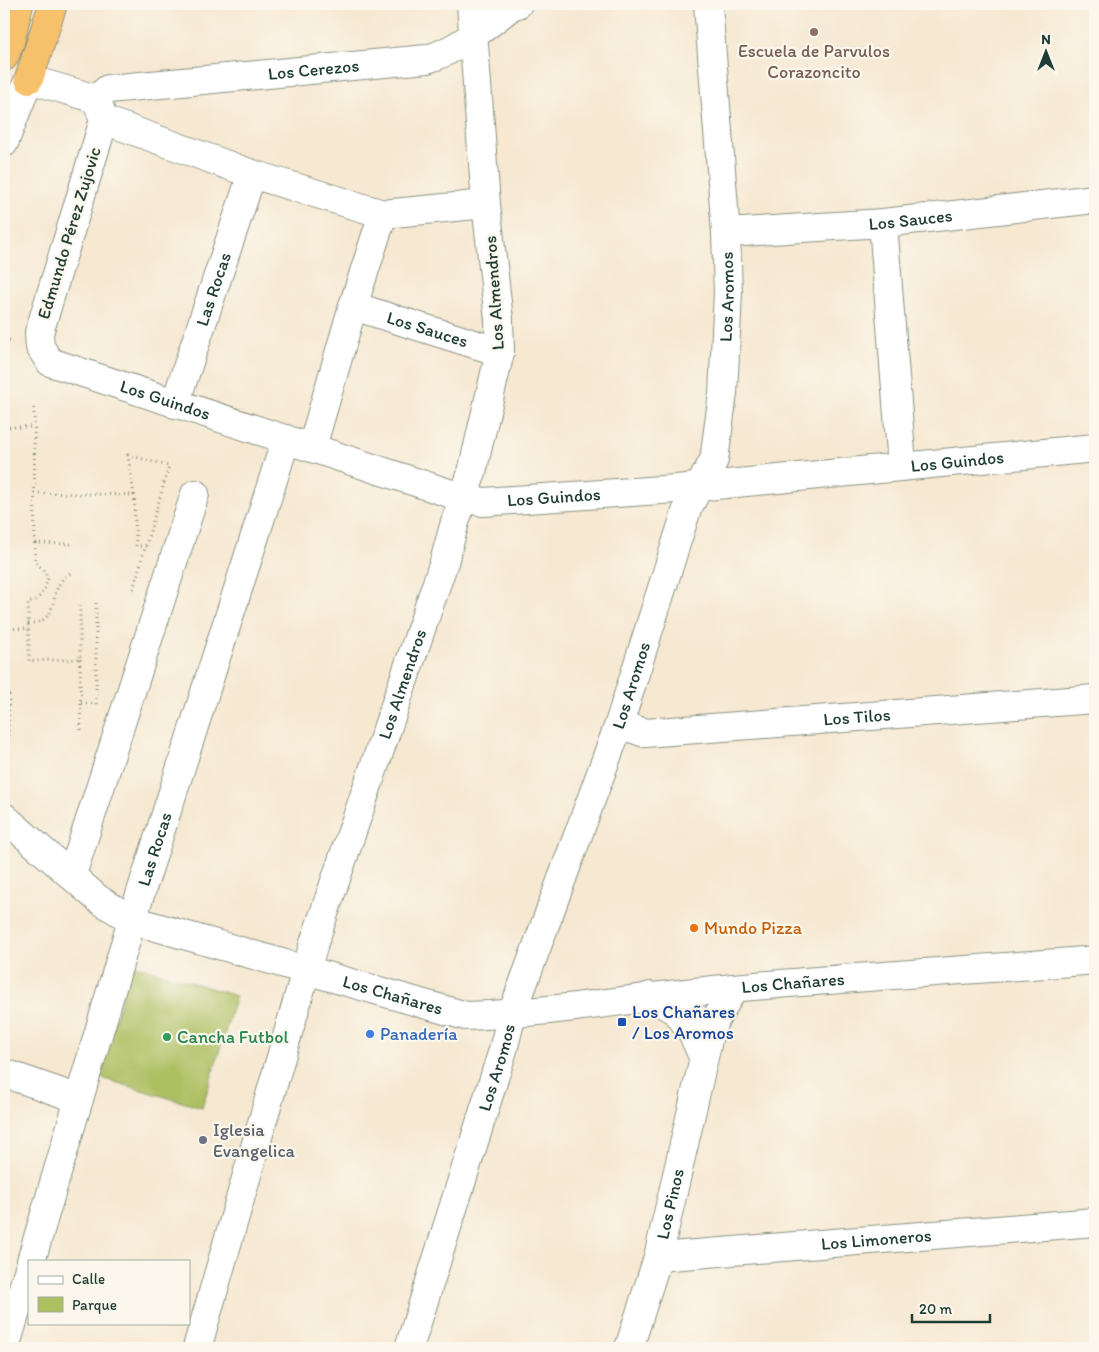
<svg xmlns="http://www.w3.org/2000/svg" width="1099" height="1352" font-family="Itim,sans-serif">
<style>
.green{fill:#aebf62;stroke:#667e4b}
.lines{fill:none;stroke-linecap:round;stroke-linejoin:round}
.minor-casing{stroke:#8a9282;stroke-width:30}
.highway-casing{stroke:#8a9282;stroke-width:30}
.path{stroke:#8a9282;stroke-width:3;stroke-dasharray:1 4;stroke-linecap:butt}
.minor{stroke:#fff;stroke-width:28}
.highway{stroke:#f7c06b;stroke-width:28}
.education-dot{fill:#8d6e63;stroke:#fbf7ec;stroke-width:2}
.food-dot{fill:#e8710a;stroke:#fbf7ec;stroke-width:2}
.transit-dot{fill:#1a4fb4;stroke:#fbf7ec;stroke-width:2}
.shop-dot{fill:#3f7fe0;stroke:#fbf7ec;stroke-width:2}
.leisure-dot{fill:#2e9e5b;stroke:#fbf7ec;stroke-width:2}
.worship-dot{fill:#6b7280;stroke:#fbf7ec;stroke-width:2}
.labels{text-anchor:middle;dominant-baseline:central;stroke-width:4.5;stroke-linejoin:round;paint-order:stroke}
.education-label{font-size:18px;fill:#785e54;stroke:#fbf7ec}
.street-label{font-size:18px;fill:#1f3d34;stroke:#fbf7ec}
.food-label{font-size:18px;fill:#c56008;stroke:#fbf7ec;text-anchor:start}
.transit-label{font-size:18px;fill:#164399;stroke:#fbf7ec;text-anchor:start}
.shop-label{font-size:18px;fill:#366cbe;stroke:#fbf7ec;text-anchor:start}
.leisure-label{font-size:18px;fill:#27864d;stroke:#fbf7ec;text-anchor:start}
.worship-label{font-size:18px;fill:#5b616d;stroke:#fbf7ec;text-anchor:start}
</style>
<rect width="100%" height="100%" fill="#fbf7ec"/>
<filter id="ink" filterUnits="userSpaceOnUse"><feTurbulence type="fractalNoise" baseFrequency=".02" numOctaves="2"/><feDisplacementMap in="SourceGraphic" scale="10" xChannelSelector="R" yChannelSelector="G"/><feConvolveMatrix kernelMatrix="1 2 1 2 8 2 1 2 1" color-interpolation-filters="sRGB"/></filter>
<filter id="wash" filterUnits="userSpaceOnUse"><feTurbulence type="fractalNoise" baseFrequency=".0096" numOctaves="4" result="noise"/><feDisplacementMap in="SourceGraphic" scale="20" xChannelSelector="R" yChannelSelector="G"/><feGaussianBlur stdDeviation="1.12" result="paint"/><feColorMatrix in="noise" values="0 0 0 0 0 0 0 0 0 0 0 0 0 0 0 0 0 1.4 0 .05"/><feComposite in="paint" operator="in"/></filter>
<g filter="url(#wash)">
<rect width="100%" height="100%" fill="#f6e8d1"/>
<path class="green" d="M132,964L236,996L202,1108L98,1077Z"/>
</g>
<g filter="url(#ink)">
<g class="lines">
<defs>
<g id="minor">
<path id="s1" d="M96,99L108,89L427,59C459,50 487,25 513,5L518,4"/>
<path id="s2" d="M104,120L39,333L40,347L50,362L464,498L483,502L676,489L1095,448"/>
<path d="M4,143L29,79L96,99L104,120L252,174L383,214L486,204"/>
<path d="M883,223L902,466"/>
<path id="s3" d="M726,233L883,223L1095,199"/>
<path id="s4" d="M353,306L500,352"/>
<path id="s5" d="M175,404L252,174"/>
<path d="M312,447L353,306L383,214"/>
<path id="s6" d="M619,724L645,733L1095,699"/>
<path id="s7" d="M4,817L98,899L132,920L466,1016C556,1013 644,996 733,988C854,977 975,970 1095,960"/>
<path d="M72,875L195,494"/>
<path d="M650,996L676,1011L692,1032L703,1057"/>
<path d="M4,1073L79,1099"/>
<path id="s8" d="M658,1257L1095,1222"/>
<path id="s9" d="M31,1261L132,920L286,439"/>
<path d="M5,1348L29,1268"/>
<path id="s10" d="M197,1348L314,943L444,562L455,522L472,472L500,352L499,320L486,204L471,4"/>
<path id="s11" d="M409,1348L503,1050L512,1014L619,724L687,509L714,460L723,393L728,293L726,233L708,4"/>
<path id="s12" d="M629,1348L658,1257L711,1027L734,988"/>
</g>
<path id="highway" d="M4,57L10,42L19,4
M29,79L53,4"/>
</defs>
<use href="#minor" class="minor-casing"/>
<use href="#highway" class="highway-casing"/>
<path class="path" d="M4,339L12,341
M34,408L35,561L44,571L48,578C45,591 41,599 28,603L29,661L80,659V604
M4,427H34
M34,493L134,495L128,455L169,466L132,593
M134,495L136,546H146
M35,543L73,544
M96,603V707
M28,623C60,623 48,596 63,579C65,576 69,574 73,572
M4,628L28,629
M80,659L81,734
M4,696L9,695L8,743L5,791
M81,703L96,704"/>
<use href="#minor" class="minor"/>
<use href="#highway" class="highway"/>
</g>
</g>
<circle class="education-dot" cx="814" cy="32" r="5"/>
<circle class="food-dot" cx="694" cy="928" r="5"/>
<rect class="transit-dot" x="617" y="1017" width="10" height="10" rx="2.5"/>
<circle class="shop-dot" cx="370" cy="1034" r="5"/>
<circle class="leisure-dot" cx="167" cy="1037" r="5"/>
<circle class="worship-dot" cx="203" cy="1140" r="5"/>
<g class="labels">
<g class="education-label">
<text x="814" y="51">Escuela de Parvulos<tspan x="814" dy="21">Corazoncito</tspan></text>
</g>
<g class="street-label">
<text stroke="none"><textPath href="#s1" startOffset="222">Los Cerezos</textPath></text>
<text stroke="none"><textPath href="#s3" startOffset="185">Los Sauces</textPath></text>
<text transform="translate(69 233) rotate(-73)">Edmundo Pérez Zujovic</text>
<text stroke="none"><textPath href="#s5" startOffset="121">Las Rocas</textPath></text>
<text transform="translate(494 293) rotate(-94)">Los Almendros</text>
<text stroke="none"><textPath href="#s11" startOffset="1104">Los Aromos</textPath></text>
<text stroke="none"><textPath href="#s4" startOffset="78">Los Sauces</textPath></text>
<text stroke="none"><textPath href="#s2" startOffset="376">Los Guindos</textPath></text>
<text stroke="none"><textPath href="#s2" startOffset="1186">Los Guindos</textPath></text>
<text stroke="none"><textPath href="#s2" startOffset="781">Los Guindos</textPath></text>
<text stroke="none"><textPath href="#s10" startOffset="695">Los Almendros</textPath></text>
<text stroke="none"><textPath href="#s11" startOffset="699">Los Aromos</textPath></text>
<text stroke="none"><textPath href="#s6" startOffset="240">Los Tilos</textPath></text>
<text stroke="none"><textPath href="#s9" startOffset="430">Las Rocas</textPath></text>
<text stroke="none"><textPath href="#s7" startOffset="841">Los Chañares</textPath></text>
<text stroke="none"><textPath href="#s7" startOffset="436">Los Chañares</textPath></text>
<text stroke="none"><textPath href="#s11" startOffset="294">Los Aromos</textPath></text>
<text stroke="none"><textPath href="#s12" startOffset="150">Los Pinos</textPath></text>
<text stroke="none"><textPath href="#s8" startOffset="219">Los Limoneros</textPath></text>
</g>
<g class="food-label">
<text x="704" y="928">Mundo Pizza</text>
</g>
<g class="transit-label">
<text x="632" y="1012">Los Chañares<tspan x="632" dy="21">/ Los Aromos</tspan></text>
</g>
<g class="shop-label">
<text x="380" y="1034">Panadería</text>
</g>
<g class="leisure-label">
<text x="177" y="1037">Cancha Futbol</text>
</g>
<g class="worship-label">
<text x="213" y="1130">Iglesia<tspan x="213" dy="21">Evangelica</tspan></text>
</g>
</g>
<rect width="1099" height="1352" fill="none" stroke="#fbf7ec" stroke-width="20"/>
<rect x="28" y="1260" width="162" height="65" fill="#fbf7ec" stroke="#a3ada2"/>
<rect x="38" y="1276" width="25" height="8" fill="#ffffff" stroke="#a3ada2"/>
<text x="72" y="1284" font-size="15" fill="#1f3d34">Calle</text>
<rect x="38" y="1297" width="25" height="15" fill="#aebf62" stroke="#a3ada2"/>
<text x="72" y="1310" font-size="15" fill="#1f3d34">Parque</text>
<g transform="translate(1046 52)" stroke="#fbf7ec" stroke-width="4" paint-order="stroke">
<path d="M0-4L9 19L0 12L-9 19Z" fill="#1f3d34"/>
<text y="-8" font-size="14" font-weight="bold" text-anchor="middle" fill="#1f3d34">N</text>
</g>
<path d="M912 1314v8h78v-8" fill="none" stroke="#1f3d34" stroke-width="2.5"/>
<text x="919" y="1314" font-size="15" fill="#1f3d34" stroke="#fbf7ec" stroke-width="4" paint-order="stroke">20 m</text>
</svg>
